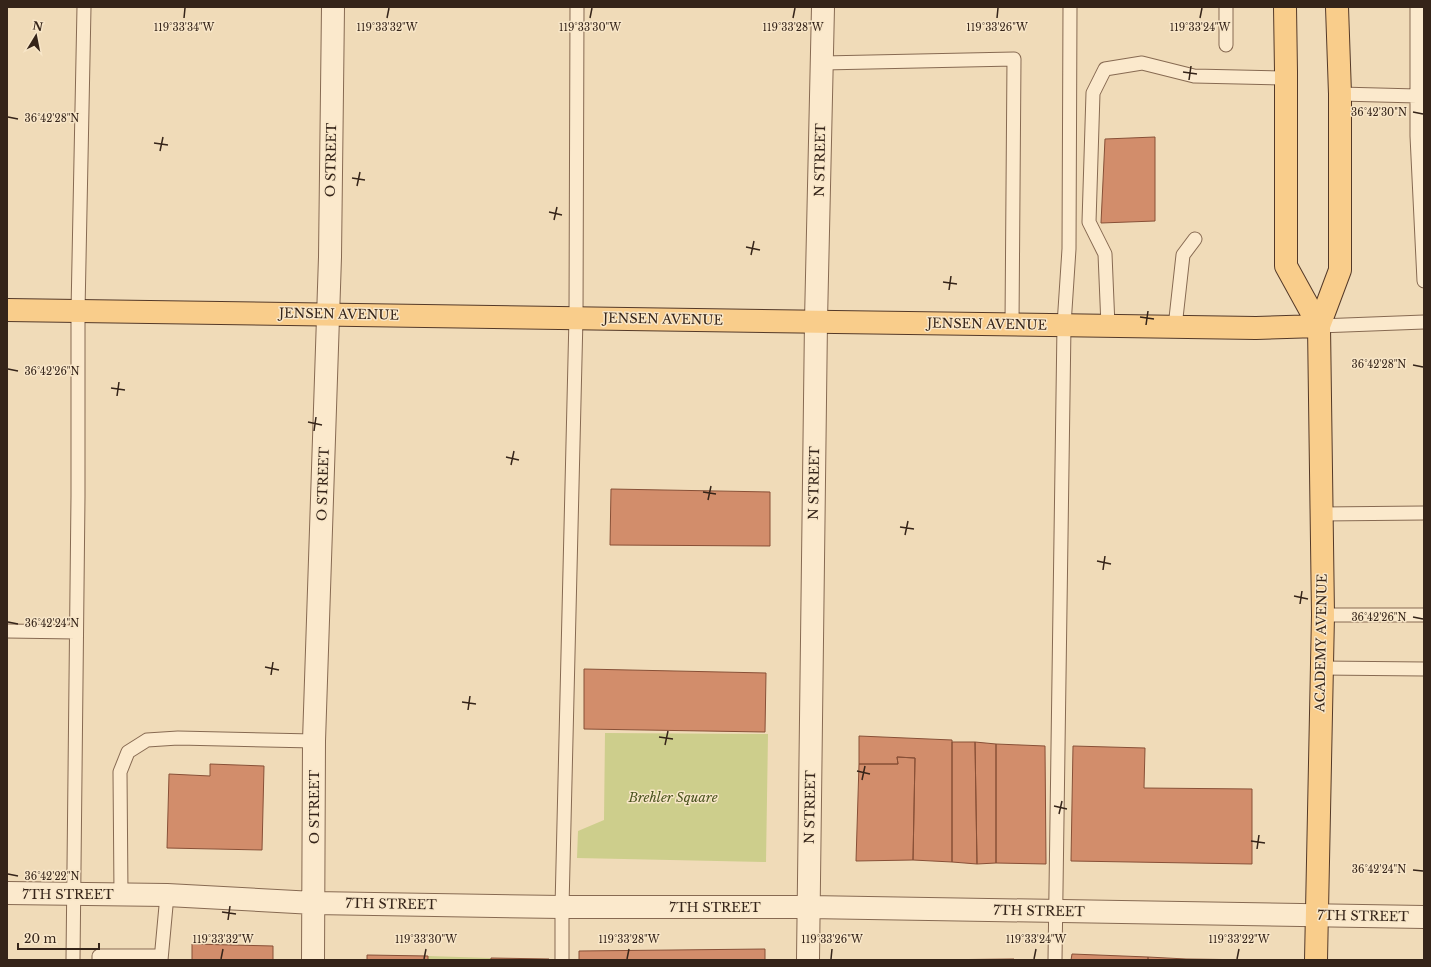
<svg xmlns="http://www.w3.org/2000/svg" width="1431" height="967" font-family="'Libre Baskerville',serif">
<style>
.green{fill:#cdce8c}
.building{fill:#d28d6b;stroke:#885037}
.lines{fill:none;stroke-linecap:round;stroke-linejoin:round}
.lane-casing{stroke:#876a52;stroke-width:15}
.street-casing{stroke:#876a52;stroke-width:24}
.primary-casing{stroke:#543928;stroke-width:24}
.lane{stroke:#fbe9cc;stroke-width:13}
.street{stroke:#fbe9cc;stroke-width:22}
.primary{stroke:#f9cd8b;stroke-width:22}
.ticks{fill:none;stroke:#352419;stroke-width:1.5}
.labels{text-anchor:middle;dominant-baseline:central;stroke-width:3;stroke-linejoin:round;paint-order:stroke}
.street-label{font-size:13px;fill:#352419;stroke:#f8e6c8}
.park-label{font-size:13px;font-style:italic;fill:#4a531e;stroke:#f8e6c8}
.ticks-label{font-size:10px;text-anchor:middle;fill:#352419;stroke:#f8e6c8;stroke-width:3;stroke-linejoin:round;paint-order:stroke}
</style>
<rect width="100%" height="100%" fill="#f0dbb8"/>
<path class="green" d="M605,733L768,734L766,862L577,858L578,831L604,820Z
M428,956L491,958V960H428Z"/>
<path class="building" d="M1155,137V221L1101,223L1105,139Z
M611,489L770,492V546L610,545Z
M584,669L766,673L765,732L584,729Z
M859,736L952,740V862L913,860L915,758L897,757L898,764H859Z
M952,742H975L977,864L952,862Z
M975,742L996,744V863L977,864Z
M996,744L1045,746L1046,864L996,863Z
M1073,746L1145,748L1144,788L1252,789V864L1071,861Z
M897,757L915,758L913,860L856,861L859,764H898Z
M210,764L264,766L262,850L167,848L169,774L210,776Z
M192,944L273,946V960H192Z
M765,949V960H579V951Z
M1072,954L1148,957V960H1071Z
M367,955L428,956V960H367Z
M1148,957L1186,959V960H1148Z
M491,958L549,959V960H491Z
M1014,959V960H923Z
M1186,959L1258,960H1186Z"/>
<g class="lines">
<defs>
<path id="lane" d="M1226,45V7
M823,63L1014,59L1012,324
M1340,94L1417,96V7
M1417,96V136L1424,281
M1108,326L1105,254L1089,222L1093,93L1105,69L1142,63L1194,76L1286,78
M1319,326L1424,322
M1175,327L1183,255L1195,239
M1321,514L1424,513
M1323,615H1424
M7,631L76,632
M1321,668L1424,669
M121,894L120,772L128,752L147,740L178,738L314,741
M73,960L78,496V311L84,7
M99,960V956H161
M161,960L167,895
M562,960V907L576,317L577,7
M1055,960L1064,325L1069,249L1070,7"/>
<path id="street" d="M7,893L167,895L314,903L562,907H809L1424,917
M313,960L314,741L330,257L333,7
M808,960L816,321L823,7"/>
<path id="primary" d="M1285,7L1286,72V266L1319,326
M7,310L1256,328L1319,326
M1316,960L1323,615L1319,326L1340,270V94L1337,7"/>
</defs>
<use href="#lane" class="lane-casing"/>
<use href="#street" class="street-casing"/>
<use href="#primary" class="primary-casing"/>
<use href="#lane" class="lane"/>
<use href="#street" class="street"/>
<use href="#primary" class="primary"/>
</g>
<path class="ticks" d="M184,18L185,8M387,18L389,8M590,18L592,8M793,18L795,8M997,18L998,8M1200,18L1202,8M1183,72L1197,74M1189,80L1191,66M1413,112L1423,114M8,117L18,119M154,143L168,145M160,151L163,137M352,178L365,180M357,186L360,172M549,212L562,215M554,220L557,207M746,247L760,250M751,255L754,241M943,282L957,284M949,290L951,276M1140,317L1154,319M1146,325L1148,311M1413,365L1423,367M8,369L18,371M111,388L125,390M117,396L119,382M308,422L322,425M314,431L316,417M506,457L519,460M511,465L514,451M703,492L716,494M708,500L711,486M900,527L914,529M905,535L908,521M1097,561L1111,564M1103,570L1105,556M1294,596L1308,599M1300,604L1302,591M1413,617L1423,619M8,622L18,624M265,667L279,670M271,675L273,662M462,702L476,704M468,710L470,696M659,737L673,739M665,745L668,731M857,771L870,774M862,780L865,766M1054,806L1067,809M1059,814L1062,801M1251,841L1265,843M1257,849L1259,835M1413,870L1423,871M8,874L18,876M222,912L236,914M228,920L230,906M221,959L223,949M424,959L426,949M627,959L629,949M831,959L832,949M1034,959L1036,949M1237,959L1239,949"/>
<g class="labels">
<g class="street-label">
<text transform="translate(331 160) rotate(-89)">O STREET</text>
<text transform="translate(820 160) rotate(-89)">N STREET</text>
<text transform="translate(339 314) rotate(1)">JENSEN AVENUE</text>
<text transform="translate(663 319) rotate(1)">JENSEN AVENUE</text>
<text transform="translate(987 324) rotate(1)">JENSEN AVENUE</text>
<text transform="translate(814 483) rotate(-89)">N STREET</text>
<text transform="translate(323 484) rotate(-88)">O STREET</text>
<text transform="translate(1321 643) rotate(-89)">ACADEMY AVENUE</text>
<text transform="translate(314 807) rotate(-90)">O STREET</text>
<text transform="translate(810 807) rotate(-89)">N STREET</text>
<text x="68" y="894">7TH STREET</text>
<text transform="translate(391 904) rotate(1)">7TH STREET</text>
<text x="715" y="907">7TH STREET</text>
<text transform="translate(1039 911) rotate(1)">7TH STREET</text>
<text transform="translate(1363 916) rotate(1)">7TH STREET</text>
</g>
<g class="park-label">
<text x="673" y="797">Brehler Square</text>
</g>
</g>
<g class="ticks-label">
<text x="184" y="31">119°33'34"W</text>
<text x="387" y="31">119°33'32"W</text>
<text x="590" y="31">119°33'30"W</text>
<text x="793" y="31">119°33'28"W</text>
<text x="997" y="31">119°33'26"W</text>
<text x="1200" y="31">119°33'24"W</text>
<text x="1379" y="116">36°42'30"N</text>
<text x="52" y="122">36°42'28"N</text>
<text x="1379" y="368">36°42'28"N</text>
<text x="52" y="375">36°42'26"N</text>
<text x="1379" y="621">36°42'26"N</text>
<text x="52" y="627">36°42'24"N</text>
<text x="1379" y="873">36°42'24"N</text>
<text x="52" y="880">36°42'22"N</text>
<text x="223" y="943">119°33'32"W</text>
<text x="426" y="943">119°33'30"W</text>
<text x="629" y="943">119°33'28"W</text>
<text x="832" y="943">119°33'26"W</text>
<text x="1036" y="943">119°33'24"W</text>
<text x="1239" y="943">119°33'22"W</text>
</g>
<rect width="1431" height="967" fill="none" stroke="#352419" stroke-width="16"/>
<g transform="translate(36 36) rotate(10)" stroke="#f8e6c8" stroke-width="3" paint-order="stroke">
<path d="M0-3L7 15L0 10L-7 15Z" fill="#352419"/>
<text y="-6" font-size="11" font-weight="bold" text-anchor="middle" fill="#352419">N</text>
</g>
<path d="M18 943v6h81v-6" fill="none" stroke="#352419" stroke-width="2"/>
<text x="24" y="943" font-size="12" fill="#352419" stroke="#f8e6c8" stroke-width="3" paint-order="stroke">20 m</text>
</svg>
